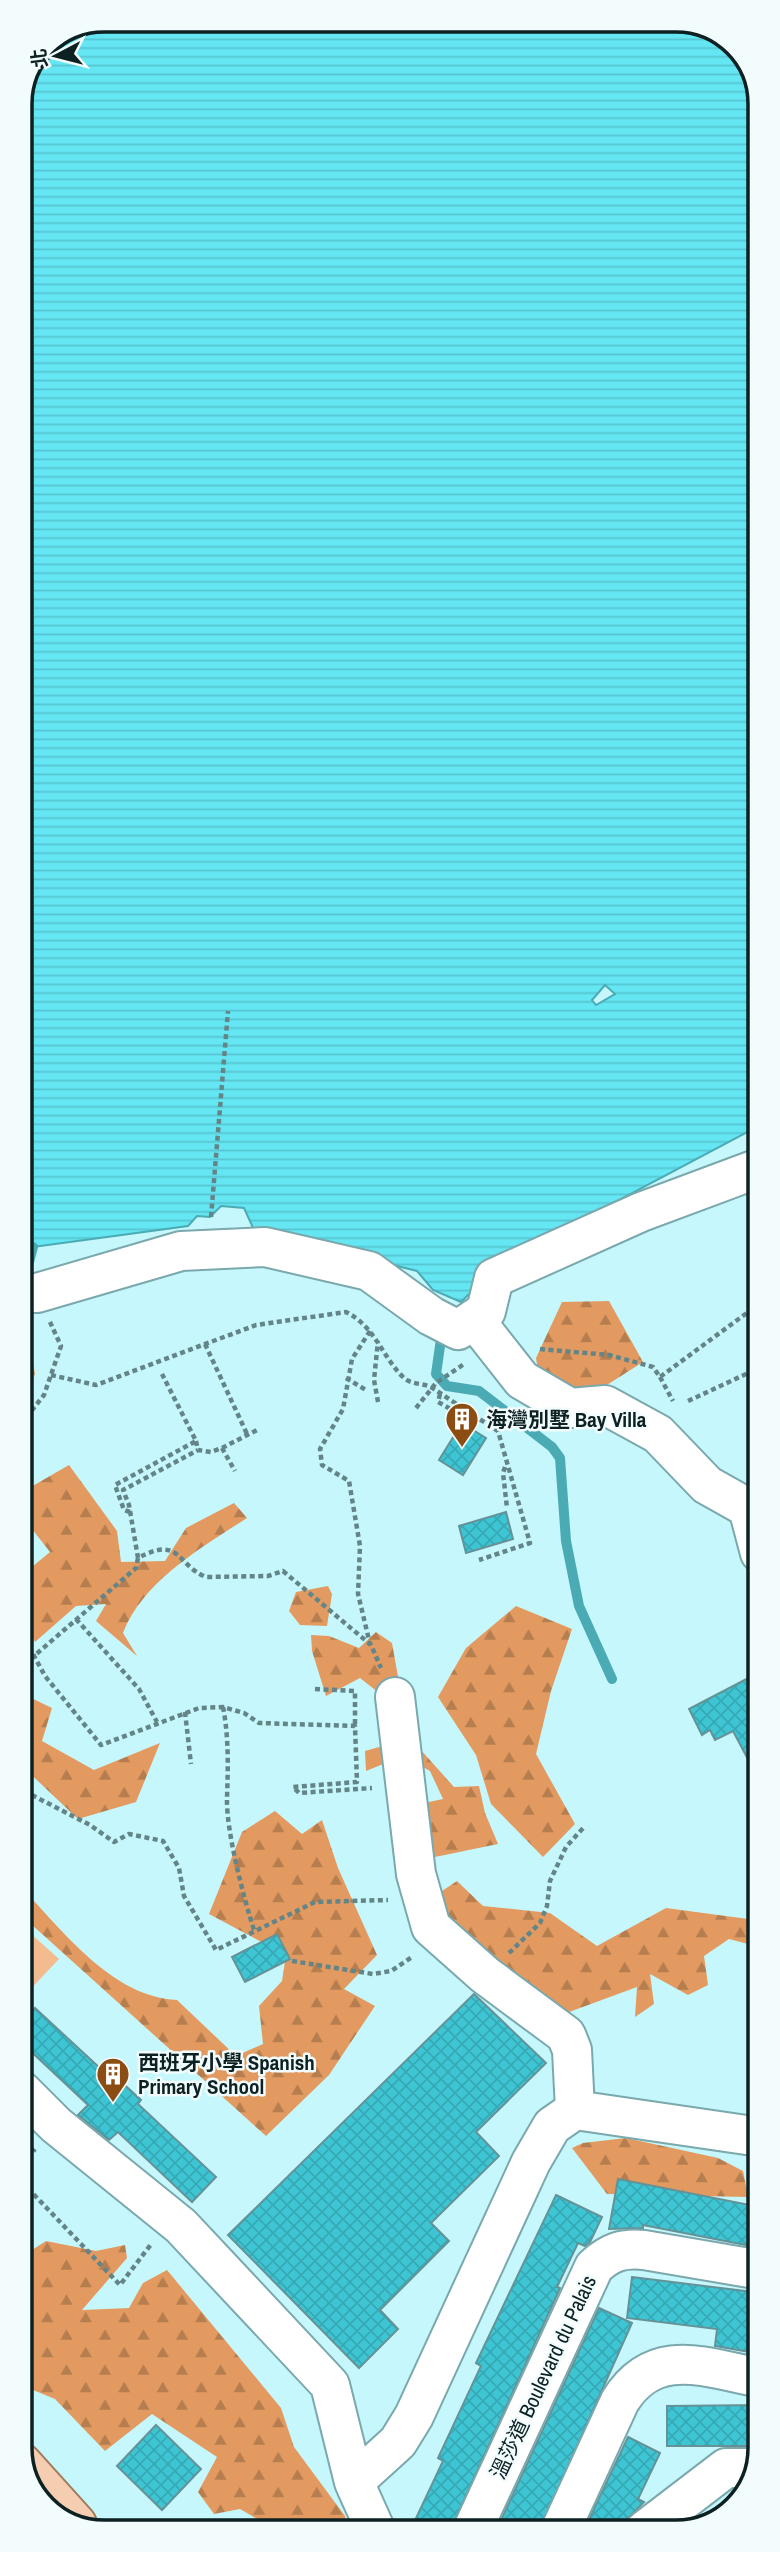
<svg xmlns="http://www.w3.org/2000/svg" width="780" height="2552" font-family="'Archivo Narrow','Noto Sans TC',sans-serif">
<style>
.forest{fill:url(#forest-firs)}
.green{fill:#f4bb8f}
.water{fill:url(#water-rules);stroke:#4babb4;stroke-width:2;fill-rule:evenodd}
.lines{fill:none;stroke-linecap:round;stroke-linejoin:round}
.stream{stroke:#4babb4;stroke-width:10}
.building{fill:url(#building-cross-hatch);stroke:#649297;stroke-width:2}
.minor-casing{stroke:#7aa8ad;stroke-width:42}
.major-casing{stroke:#9f7c5d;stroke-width:42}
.path{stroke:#648588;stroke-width:4.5;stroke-dasharray:5 3.5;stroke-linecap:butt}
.minor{stroke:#fff;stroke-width:38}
.major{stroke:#f5ceb1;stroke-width:38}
.labels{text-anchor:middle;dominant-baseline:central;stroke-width:5;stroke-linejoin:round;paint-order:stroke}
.poi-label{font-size:21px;font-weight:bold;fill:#0d2022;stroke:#f2fcfd;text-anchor:start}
.street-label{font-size:21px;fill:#0d2022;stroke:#f2fcfd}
.rim{fill:none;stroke:#0d2022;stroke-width:3.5}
</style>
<defs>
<pattern id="forest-firs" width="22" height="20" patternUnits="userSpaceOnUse" patternTransform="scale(1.75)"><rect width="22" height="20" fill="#e29a60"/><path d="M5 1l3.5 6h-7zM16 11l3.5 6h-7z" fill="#b67d4f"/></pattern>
<pattern id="water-rules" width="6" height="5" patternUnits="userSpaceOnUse" patternTransform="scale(1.75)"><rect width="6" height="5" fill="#65e6f3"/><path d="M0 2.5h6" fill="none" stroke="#56c5d0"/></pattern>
<pattern id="building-cross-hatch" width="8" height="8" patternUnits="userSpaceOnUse" patternTransform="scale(1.75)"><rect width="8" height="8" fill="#3ec5d3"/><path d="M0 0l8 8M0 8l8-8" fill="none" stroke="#35a9b5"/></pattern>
</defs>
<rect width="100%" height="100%" fill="#c6f7fc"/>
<path class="forest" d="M609,1301L643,1362L599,1390L544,1407L536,1358L562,1302Z
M21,1324L26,1325L35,1374L21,1403Z
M69,1465L117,1531L121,1562L165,1561L186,1528L234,1503L247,1518C202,1547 143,1581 123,1633L137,1656L96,1621L106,1604L76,1606L35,1642L26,1623H21V1576L50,1552L32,1529L24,1491Z
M328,1586L332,1594L327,1626L300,1625L289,1611L296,1592Z
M516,1606L572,1629L551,1691L536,1754L575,1824L543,1857L491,1804L476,1755L438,1697L466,1648Z
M376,1632L392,1643L400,1688L379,1693L360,1678L326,1696L312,1651L311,1635L329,1636L359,1648Z
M21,1693L52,1708L42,1741L94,1770L160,1743L136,1802L78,1819L21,1765Z
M397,1742L420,1749L454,1787L479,1786L485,1813L498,1844L430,1858L408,1796L429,1802L443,1799L430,1771L403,1756L366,1771L365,1751Z
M275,1811L302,1834L322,1820L338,1868L377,1955L344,1989L375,2006L329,2075L266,2136L21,1915V1887C63,1931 112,1997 177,2000L236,2056L263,2044L259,2006L282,1981L286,1955L209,1914L242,1832Z
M457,1881L483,1906L550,1913L597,1946L666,1908L748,1919L756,1927L748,1944L729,1939L704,1956L708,1985L688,1995L650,1974L654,2004L635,2017L637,1987L542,2022L437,1933L439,1893Z
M626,2138L718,2158L743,2171L748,2197L607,2194L572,2148L583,2143Z
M22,2240L32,2250L46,2241L96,2251L125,2245L127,2258L82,2310L129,2308L143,2283L167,2270L281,2408L294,2447L345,2516L347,2531L268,2532L259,2520L240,2509L214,2514L198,2492L217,2457L152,2414L105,2451L55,2399L33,2390L22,2394Z"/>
<path class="green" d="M21,1925L59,1959L21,1999Z"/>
<path class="water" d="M103,19H683L732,40L758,82L759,1126L500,1263L461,1302L433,1290L417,1271L254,1230L244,1208L221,1206L210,1217L197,1216L188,1226L33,1247L21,1245L19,98L44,44ZM605,985L615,994L596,1005L592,1000Z"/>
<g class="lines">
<path class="stream" d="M25,1277L33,1247
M442,1332L436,1374L447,1386L479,1391L552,1447L560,1458L566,1541L579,1606L612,1679"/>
</g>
<path class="building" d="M462,1423L486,1438L463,1475L439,1460Z
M506,1512L513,1539L466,1553L459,1526Z
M760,1672V1782L733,1731L715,1740L710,1730L702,1735L689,1709Z
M277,1934L290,1959L245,1982L232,1957Z
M474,1994L546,2063L476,2132L499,2156L431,2223L449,2241L380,2310L398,2329L359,2368L228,2235Z
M35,2008L115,2082L118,2079L141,2100L138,2104L216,2177L192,2202L118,2132L109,2140L78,2115L88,2105L22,2043V2022Z
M618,2179L760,2207L761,2248L643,2225V2228L609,2229Z
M556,2195L602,2217L590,2242L585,2246L578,2243L567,2266L557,2287L560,2288L450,2531H410L443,2461L438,2458L481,2366L476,2363Z
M632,2277L761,2293V2354L715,2346L717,2329L627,2318Z
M599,2308L632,2323L539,2531H496Z
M761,2405V2446H667V2406Z
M156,2425L201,2469L162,2510L117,2466Z
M628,2437L660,2453L638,2499L644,2502L625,2521L624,2530H584Z"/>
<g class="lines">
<defs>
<path id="minor" d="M21,1293H37L181,1251L265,1247L369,1271L431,1316L458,1330L486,1311L494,1278L641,1212L759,1168
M474,1319L522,1380L570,1408L605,1405L658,1434L707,1485L748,1508L760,1553
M395,1697L416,1874L431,1927L485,1975L566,2035L572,2050L575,2110L760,2137
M22,2091L56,2125L181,2226L330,2385L354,2482
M645,2530L726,2468H754
M376,2531L354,2482L398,2442L414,2416L531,2162L552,2126L575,2110
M472,2531L594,2267C610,2252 622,2248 644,2250L761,2270
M560,2531L620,2401C655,2345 706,2368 761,2378"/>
<path id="major" d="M22,2463L77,2524"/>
</defs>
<use href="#minor" class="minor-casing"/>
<use href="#major" class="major-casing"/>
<path class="path" d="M211,1217L228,1011
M370,1331L352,1359L343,1409L320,1449L322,1465L349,1481L360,1546L358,1594L370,1644
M205,1344L247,1434
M540,1349L609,1355L653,1367L660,1377L759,1304
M51,1375L96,1385L256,1325L346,1312C375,1326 382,1357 404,1378C413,1386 425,1382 434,1389C455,1403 476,1417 498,1431L530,1543L479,1560
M660,1377L673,1401
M346,1378L366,1390
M440,1394L438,1402L477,1424
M688,1401L759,1368
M378,1402L374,1380L378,1341
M416,1408L436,1383L464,1364
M21,1424L44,1395L61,1346L50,1322
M196,1441L198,1450L211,1452L222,1448L235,1471
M222,1448L259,1429
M505,1467L503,1473L507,1508
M130,1512L124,1510L115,1485L196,1441L162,1374
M138,1558L129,1505L123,1490L198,1450
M76,1619L139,1689L157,1722
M21,1632L45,1676L101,1745L199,1708L223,1707L244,1713L259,1723L355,1726L357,1782L293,1787L299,1793L372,1788
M21,1658L34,1656L136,1568L138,1558C181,1535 176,1565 206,1577L268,1576L283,1571L371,1645L381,1668
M315,1689L355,1691V1726
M223,1707C229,1738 228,1768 227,1798C226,1831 244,1899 254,1930
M185,1712L191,1764
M21,1731C25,1751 20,1773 26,1792L90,1825L114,1842L129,1834L163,1841L179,1868L184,1896L216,1950L315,1902L388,1900
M509,1953L540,1923L547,1906L550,1881L566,1847L585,1826
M292,1961L373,1974L391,1971L412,1957
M22,2164L35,2149
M22,2182L120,2285L152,2243"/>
<use href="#minor" class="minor"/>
<use href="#major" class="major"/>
</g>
<defs>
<symbol id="building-pin" viewBox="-11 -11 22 30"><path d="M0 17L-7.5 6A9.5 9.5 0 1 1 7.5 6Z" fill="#8b4d11" stroke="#f2fcfd"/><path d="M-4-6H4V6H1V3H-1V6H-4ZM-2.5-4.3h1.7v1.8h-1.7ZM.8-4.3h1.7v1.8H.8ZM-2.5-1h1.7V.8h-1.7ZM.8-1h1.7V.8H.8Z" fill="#fff"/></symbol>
</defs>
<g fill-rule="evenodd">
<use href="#building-pin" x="443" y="1400" width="38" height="52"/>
<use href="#building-pin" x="94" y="2055" width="38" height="52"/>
</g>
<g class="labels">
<g class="poi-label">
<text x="486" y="1419">海灣別墅 Bay Villa</text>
<text x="138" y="2062">西班牙小學 Spanish<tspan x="138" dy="24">Primary School</tspan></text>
</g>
<g class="street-label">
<text transform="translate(543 2377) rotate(-65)">溫莎道 Boulevard du Palais</text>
</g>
</g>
<path d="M0 0H780V2552H0ZM104 32H676A72 72 0 0 1 748 104V2448A72 72 0 0 1 676 2520H104A72 72 0 0 1 32 2448V104A72 72 0 0 1 104 32Z" fill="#f2fcfd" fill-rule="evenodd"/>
<path class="rim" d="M104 32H676A72 72 0 0 1 748 104V2448A72 72 0 0 1 676 2520H104A72 72 0 0 1 32 2448V104A72 72 0 0 1 104 32Z"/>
<g transform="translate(56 56) rotate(263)" stroke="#f2fcfd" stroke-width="5" paint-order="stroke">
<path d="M0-5L12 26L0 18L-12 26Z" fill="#0d2022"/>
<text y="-10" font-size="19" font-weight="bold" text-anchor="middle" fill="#0d2022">北</text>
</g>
</svg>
